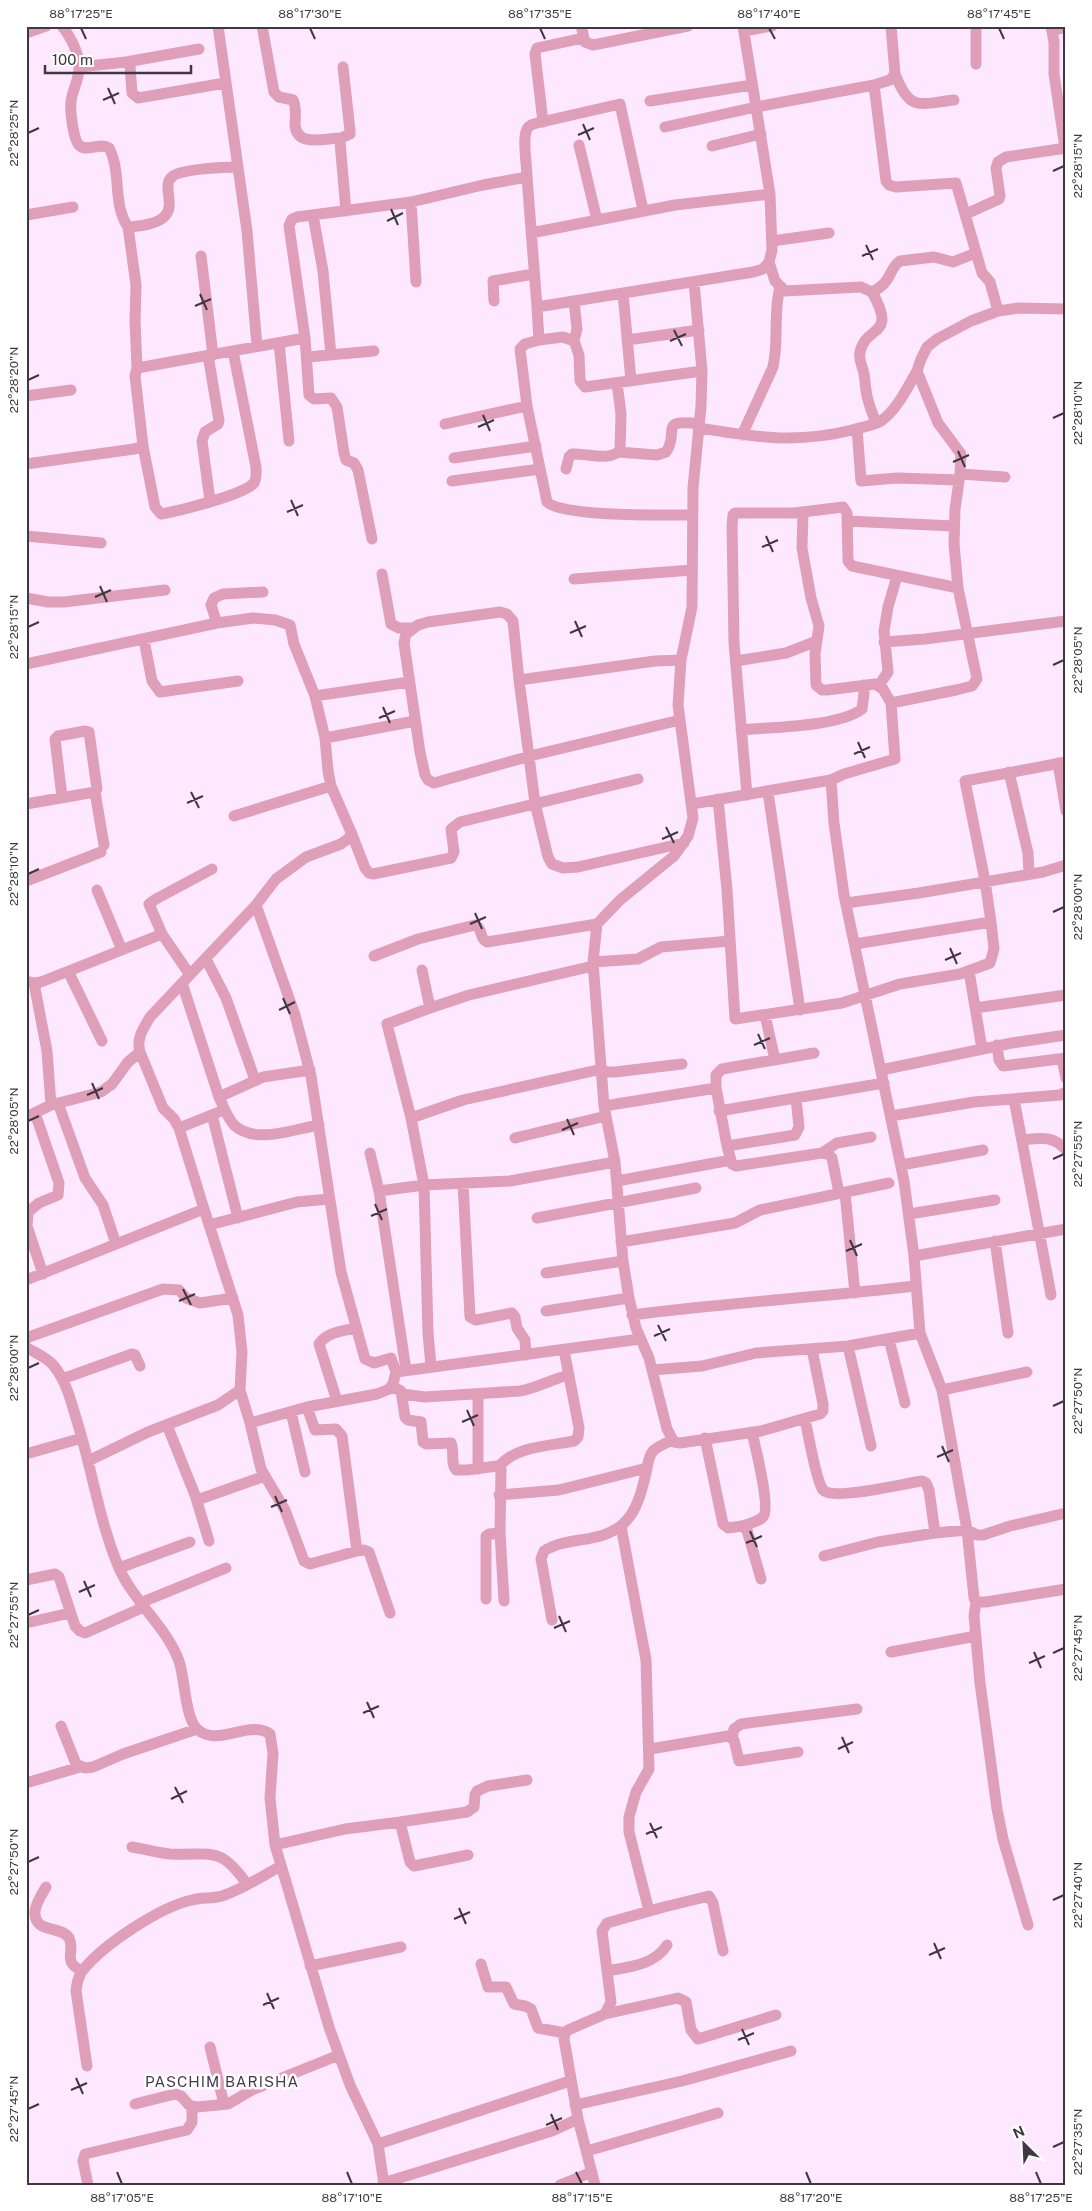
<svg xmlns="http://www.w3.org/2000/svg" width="1092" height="2211" font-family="'Public Sans',sans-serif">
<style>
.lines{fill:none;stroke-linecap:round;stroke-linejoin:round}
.street{stroke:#df9fb9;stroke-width:11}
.ticks{fill:none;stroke:#403740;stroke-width:2}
.labels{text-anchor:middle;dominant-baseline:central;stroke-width:5;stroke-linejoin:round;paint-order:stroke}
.neighbourhood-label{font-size:15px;letter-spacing:1px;fill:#4a394c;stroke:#fff}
.neatline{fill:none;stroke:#403740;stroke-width:2}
.ticks-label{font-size:12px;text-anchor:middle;fill:#403740}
</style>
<rect width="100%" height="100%" fill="#fee8ff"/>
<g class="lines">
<path class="street" d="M62,26C72,39 79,52 79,68C79,81 72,90 71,102C70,110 73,141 80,146C88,152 100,142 109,148C122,172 112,204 128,227C196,223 155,189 173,176C182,169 225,167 238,167
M218,26L247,231L257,346
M262,26L274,92L279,97L293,100C297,108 295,116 295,124C296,148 325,138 341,138
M581,26L585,42L593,45L688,26
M1051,26L1054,42V74L1065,148
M744,31L772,26
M1052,31L1066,27
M26,33L46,26
M126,62L199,49
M976,64V26
M79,67L126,62L130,66L132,93L138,98L225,83
M343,67L350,131V134L341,138L340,142L346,211
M895,74C910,112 918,104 954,100
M874,85L886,181L889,185L896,187L956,183L982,273L990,282L998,311
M650,101L752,85
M543,122L535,54L537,48L583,38
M665,127L756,107L874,85L890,80L895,74L891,26
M579,145L597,220
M712,146L761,134
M527,177C527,166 522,138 527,129C529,125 533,124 537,123L620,104L643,210
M411,202L416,282
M966,214L999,199L1000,196L996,168L998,162L1006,157L1066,148
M26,215L73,207
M313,215L323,271L331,355
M128,227L136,285L135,321L137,368
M531,233L675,205L770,194
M772,241L829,233
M201,256L213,355
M769,262L775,281L785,291L861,287L872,292C898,338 866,324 860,352C858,360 863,367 864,374C865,379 865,385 866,390C867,401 872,412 876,423
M694,282L702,371L701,406L693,488L692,607L681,660L678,705L693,818L688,836L674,856L620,900L597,924L593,962L604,1106L615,1162L623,1261L629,1298L636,1328L649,1358L667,1429L674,1442L680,1443L761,1431L820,1414L823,1411V1404L812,1349
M872,292C893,282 888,269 900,261L934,257L953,262L976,253
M623,293L631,381
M494,301L493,281L534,274
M537,307L539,340L525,344L520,349L527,406L547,502C564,517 664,515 692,515
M305,338L309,395L314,399L331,398L337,407L344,453L346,460L354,463L358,470L372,539
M539,340L563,337L574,341L579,355L580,381L585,387L702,371
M627,340L699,330
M574,341L577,329L574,301
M279,343L289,441
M208,355L219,421L218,424L205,432L202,441L210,501
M307,357L374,351
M26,396L71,390
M445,424L527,406
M699,428C754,437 796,444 852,430C861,427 873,426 881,421C897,410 907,388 917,371
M857,429L861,481L897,478L959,480
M742,435L773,367C779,341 773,313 780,287
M143,446L155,507L161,514C179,511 243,495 254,483C257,478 256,473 256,467L233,351
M618,452L657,455L666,452C680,433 657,418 699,424
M454,458L536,446
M26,464L134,449L143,446L135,376L137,368L305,338L289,226L292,219L297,217L411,202L483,185L527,177L537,307L753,272L763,269L769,262L772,250L770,194L743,26
M566,469L569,457L572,454C586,453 610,462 620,450L621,414L617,383
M960,474L1005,477
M452,481L540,469
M803,512L802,548L811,598L819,626L815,654L816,685L822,690H827L875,684L883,689L891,703
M847,521L954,526
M26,536L101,543
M382,574L391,624L399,628H412
M574,579L692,570
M26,598L48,602H64L165,590
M217,623L211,605L214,598L223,594L263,592
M144,640L152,681L160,692L238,681
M884,642L925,639L1066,621
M736,661L786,653L817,641
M26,664L217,623L253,618L275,620L290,625L294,644L315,696
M519,680L535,803L548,857L552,864L563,868L578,867L684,843
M879,685L888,672L884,631L888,607L897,576
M680,720L530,756L434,783L428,780L425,775L420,752L404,643L406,634L418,625L428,622L500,612L507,614L513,621L519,680L655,661L681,660
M741,730C770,727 839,727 862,709L864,693L863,685
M325,738L415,721
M1058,763L1066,811
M1009,772L1028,853L1029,874
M831,780L844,774L895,759L891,703L956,690L972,686L977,679L958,588L954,544L955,509L960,474L961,454L938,423L917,371L921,359L927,347L937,339L971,321L998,311L1019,308L1066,309
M95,792L104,845
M768,792L800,1010
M747,795L734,643L732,526L733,515L735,513H794L843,507L847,513L848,561L852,566L958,588
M718,799L727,890L735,1019L842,1003L900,984L960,974L990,963L994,949L991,922L985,881L965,781L1066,762
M26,804L95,792L97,789L89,732L85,731L58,736L55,739L62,797
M234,816L331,786
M351,832L365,868L369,873L373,874L451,858L454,852L451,829L460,822L638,779
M26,881L101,852
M97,890L122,950
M846,903L919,893L1043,872L1066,865
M256,905L295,1015L311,1076L341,1272L365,1359L374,1363L391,1358L396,1372
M855,944L991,922
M374,956L418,939L475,925C483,928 479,939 487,942L597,924
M206,959L226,998L255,1080
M593,962L638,959L661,947L730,941
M422,970L430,1008L387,1024L411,1118L463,1100L602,1069L606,1072H615L682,1064
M969,971L982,1049
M69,973L102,1041
M190,975L162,934L149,904L156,899L212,869
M26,981L34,983L41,982L162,934
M34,983L47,1051L51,1105
M182,983L219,1097C223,1106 227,1117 234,1125C255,1145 294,1129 319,1125
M430,1008L469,995L593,966
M975,1008L1066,995
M765,1015L775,1060
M997,1045L999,1060L1003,1066L1066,1058
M1062,1059L1066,1078
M881,1070L1012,1043L1066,1035
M716,1088V1075L722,1069L814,1053
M219,1097L263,1077L310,1070
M1014,1099L1051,1295
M58,1103L85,1178L103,1205L116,1244
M604,1106L716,1088L727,1146L795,1135L799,1127L796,1098
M719,1111L884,1083
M35,1113L59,1183L58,1195L39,1203L28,1212L27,1226L43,1274
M212,1115L238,1218
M891,1116L974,1102L1060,1095L1066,1092
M26,1117L51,1105L101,1092L112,1084L128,1062L140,1052
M411,1118L424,1185L428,1333L431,1366
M179,1128L219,1112
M515,1138L606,1116
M1022,1140C1040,1138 1053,1135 1066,1150
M727,1146L732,1164L736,1166L822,1153L828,1154L832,1158L839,1193
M370,1153L379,1191L424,1185L510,1181L615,1162
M822,1153L837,1143L871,1137
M901,1165L983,1150
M617,1181L731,1160
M463,1183L470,1317L476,1320L512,1313L515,1317L517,1328L525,1340L526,1355
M379,1191L406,1370
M845,1193L855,1293
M204,1209L179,1128L174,1119L163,1108L140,1052C136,1039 143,1029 150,1017L256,905L276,879L306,857L341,844L350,837L351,832L331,786L328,771L325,738L315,696L409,682
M909,1214L995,1200
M537,1218L696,1188
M209,1225L297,1202L329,1199
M995,1241L1008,1333
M621,1242L735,1223L760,1210L889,1183
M914,1256L1066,1229
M546,1273L623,1261
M26,1280L204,1209L238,1315L242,1352L240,1390
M546,1311L629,1298
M632,1315C726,1303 821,1297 915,1286
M920,1333L942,1390L967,1530L974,1598L976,1602H986L1066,1589
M26,1338L163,1289L179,1290L186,1298L200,1303L233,1298
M889,1339L905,1403
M848,1346L871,1446
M26,1347C35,1353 47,1357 54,1366C66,1381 71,1401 76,1418C92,1468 99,1521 119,1568C134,1602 166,1626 179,1661C185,1678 185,1718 197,1729C217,1748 249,1719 270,1734L273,1753L270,1798L275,1845L329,2027L350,2085L378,2144L384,2185
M652,1370L702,1366L756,1353L848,1346L920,1333L914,1256L904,1181L844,895L834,823L831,780L692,804
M62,1379L132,1354L135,1355L140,1366
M389,1389L395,1388L401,1391L405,1417L408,1420L421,1422L423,1442L426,1444L451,1443C455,1452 450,1463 456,1470H467L497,1466L501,1469L500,1533L504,1601
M942,1390L1027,1372
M402,1394L425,1397L520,1391C537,1388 552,1379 569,1375
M337,1401L319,1344C327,1332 343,1331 355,1328
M307,1407L315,1430L336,1429L342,1436L357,1551
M291,1412L305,1472
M805,1419C808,1433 816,1481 823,1490C833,1501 906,1483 922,1481L926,1483L929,1490L935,1533
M250,1423L261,1469L285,1510L304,1561L310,1564L357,1551L364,1550L369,1552L390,1613
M167,1425L195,1495L209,1541
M705,1438L723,1524L728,1528L742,1526L747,1530L761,1579
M26,1454L82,1438
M88,1461L148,1432L218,1405L240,1390L250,1423L307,1407L377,1394L389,1389L393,1384L396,1372L640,1339
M499,1467C514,1446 550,1446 574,1441L578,1437L579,1428L564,1350
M478,1469V1394
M499,1495L559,1490L647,1468
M197,1500L265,1476
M621,1526L646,1660L649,1769L636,1792L629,1817V1832L649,1911
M742,1526C748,1524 758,1522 763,1517C771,1508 755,1446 752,1432
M824,1556L878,1542L935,1533L967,1530L977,1535H983L1010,1526L1066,1513
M119,1568L190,1542
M26,1580L55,1574L59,1577L75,1626L80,1631L85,1633L144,1607
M486,1599V1536L489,1534L500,1533
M976,1602L974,1616L980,1683L997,1809L1003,1839L1028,1925
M140,1603L226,1568
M552,1620L541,1559L544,1551C567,1536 601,1544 623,1524C637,1512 642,1490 646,1473C648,1465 648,1457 653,1451C658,1446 666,1443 673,1440
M26,1623L70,1613
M891,1652L976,1636
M61,1726L76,1764L85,1768L93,1767L123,1754L197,1729
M732,1738L734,1729L741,1724L857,1709
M650,1749L728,1736L734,1740L739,1761L798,1752
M26,1783L80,1767
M275,1845L345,1829L400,1822
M132,1847C145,1849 158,1853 170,1854C213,1856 219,1845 247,1884
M468,1855L414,1866L410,1862L400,1822L467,1812L474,1807L475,1795L477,1791L488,1786L527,1780
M46,1887C42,1894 35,1904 35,1912C34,1934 61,1925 69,1938C76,1952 61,1961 82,1971
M481,1964L488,1987H506L514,2004L525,2006L531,2009L538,2028L565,2033
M310,1966L401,1947
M607,1971C628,1967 655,1965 667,1945
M605,2014L611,2002L602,1931L607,1923L664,1907L709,1896L713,1903L723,1951
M210,2047L224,2104
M87,2066L76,1991C77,1983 78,1976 83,1970C104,1944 160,1907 192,1900C202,1897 212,1899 222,1896C243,1889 262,1876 281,1866
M135,2104L175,2094L181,2096L189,2105L197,2107L228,2104L252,2090L339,2055
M575,2105L682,2081L791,2051
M378,2144L570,2081
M587,2151L718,2113
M383,2183L552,2131L578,2119
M88,2185L83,2161L85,2154L187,2130L192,2122V2106
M560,2185L592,2172
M595,2185L578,2119L564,2039L565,2033L568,2030L605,2014L678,1998L686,2002L691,2030L698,2039L776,2015"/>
</g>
<path class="ticks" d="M81,28L86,39M310,28L315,39M540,28L545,39M769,28L775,39M999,28L1004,39M108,88L115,104M103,100L119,93M583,124L590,140M28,133L39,128M578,135L594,128M1053,171L1064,166M391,209L398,225M387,221L403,213M866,245L873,260M862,256L878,249M200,294L207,310M195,306L211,299M674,330L682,346M670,341L686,334M28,380L39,375M483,415L490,431M1053,418L1064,413M478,427L494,420M958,451L965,467M953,462L969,455M291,500L298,516M287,512L303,505M766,536L773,552M762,547L778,540M100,586L107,602M95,597L111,590M575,621L582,637M28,627L39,622M570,633L586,626M1053,665L1064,660M383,707L390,723M379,718L395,711M858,742L865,758M854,754L870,747M191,792L199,808M187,803L203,796M666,827L674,843M662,839L678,832M28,874L39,869M1053,912L1064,907M475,913L482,929M470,924L486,917M950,948L957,964M945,960L961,953M283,998L290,1014M279,1010L295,1002M758,1034L765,1049M754,1045L770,1038M92,1083L99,1099M87,1095L103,1088M567,1119L574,1135M28,1121L39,1116M562,1130L578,1123M1053,1159L1064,1154M375,1204L382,1220M371,1216L387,1209M850,1240L857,1256M846,1251L862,1244M183,1289L191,1305M179,1301L195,1294M658,1325L666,1341M654,1336L670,1329M28,1368L39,1363M1053,1406L1064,1401M467,1410L474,1426M462,1422L478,1415M942,1446L949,1462M937,1457L953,1450M275,1496L282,1512M271,1507L287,1500M750,1531L757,1547M746,1543L762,1536M84,1581L91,1597M79,1592L95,1585M28,1615L39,1610M559,1616L566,1632M554,1628L570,1621M1034,1652L1041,1668M1053,1653L1064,1648M1029,1663L1045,1656M367,1702L374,1718M363,1713L379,1706M842,1737L849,1753M838,1749L853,1742M175,1787L183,1803M171,1799L187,1791M650,1823L657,1838M646,1834L662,1827M28,1862L39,1857M1053,1900L1064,1895M459,1908L466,1924M454,1919L470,1912M934,1943L941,1959M929,1955L945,1948M267,1993L274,2009M263,2005L279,1998M742,2029L749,2045M738,2040L754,2033M76,2078L83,2094M71,2090L87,2083M28,2109L39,2104M551,2114L558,2130M546,2125L562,2118M1053,2147L1064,2142M117,2172L122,2184M347,2172L352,2184M576,2172L582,2184M806,2172L811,2184M1036,2172L1041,2184"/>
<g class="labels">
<g class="neighbourhood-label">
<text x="222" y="2081">PASCHIM BARISHA</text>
</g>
</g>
<rect width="1092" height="2211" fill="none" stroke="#ffffff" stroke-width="55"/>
<g transform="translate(1024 2144) rotate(336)" stroke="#ffffff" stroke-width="4" paint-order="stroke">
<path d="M0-4L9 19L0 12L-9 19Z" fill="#403740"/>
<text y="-8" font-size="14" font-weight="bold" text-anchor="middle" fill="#403740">N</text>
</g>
<path d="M45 65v8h146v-8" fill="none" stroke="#403740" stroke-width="2.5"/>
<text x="52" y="65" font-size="15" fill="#403740" stroke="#ffffff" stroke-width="4" paint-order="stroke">100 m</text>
<rect x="28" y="28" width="1036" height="2156" class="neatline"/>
<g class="ticks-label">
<text x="81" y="18">88°17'25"E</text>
<text x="310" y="18">88°17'30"E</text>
<text x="540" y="18">88°17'35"E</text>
<text x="769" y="18">88°17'40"E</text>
<text x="999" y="18">88°17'45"E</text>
<text transform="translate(14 133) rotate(-90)" y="4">22°28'25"N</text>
<text transform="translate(1078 166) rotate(-90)" y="4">22°28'15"N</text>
<text transform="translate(14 380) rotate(-90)" y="4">22°28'20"N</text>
<text transform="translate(1078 413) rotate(-90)" y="4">22°28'10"N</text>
<text transform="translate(14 627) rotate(-90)" y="4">22°28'15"N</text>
<text transform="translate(1078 660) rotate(-90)" y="4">22°28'05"N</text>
<text transform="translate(14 874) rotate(-90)" y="4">22°28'10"N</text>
<text transform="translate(1078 907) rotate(-90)" y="4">22°28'00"N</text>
<text transform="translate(14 1121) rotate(-90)" y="4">22°28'05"N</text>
<text transform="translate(1078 1154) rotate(-90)" y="4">22°27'55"N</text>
<text transform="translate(14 1368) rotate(-90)" y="4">22°28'00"N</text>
<text transform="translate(1078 1401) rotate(-90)" y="4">22°27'50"N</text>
<text transform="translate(14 1615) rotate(-90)" y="4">22°27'55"N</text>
<text transform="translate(1078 1648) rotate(-90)" y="4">22°27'45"N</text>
<text transform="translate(14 1862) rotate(-90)" y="4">22°27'50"N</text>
<text transform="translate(1078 1895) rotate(-90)" y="4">22°27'40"N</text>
<text transform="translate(14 2109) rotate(-90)" y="4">22°27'45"N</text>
<text transform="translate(1078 2142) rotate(-90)" y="4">22°27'35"N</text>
<text x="122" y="2202">88°17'05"E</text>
<text x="352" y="2202">88°17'10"E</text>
<text x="582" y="2202">88°17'15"E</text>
<text x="811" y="2202">88°17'20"E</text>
<text x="1041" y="2202">88°17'25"E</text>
</g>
</svg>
